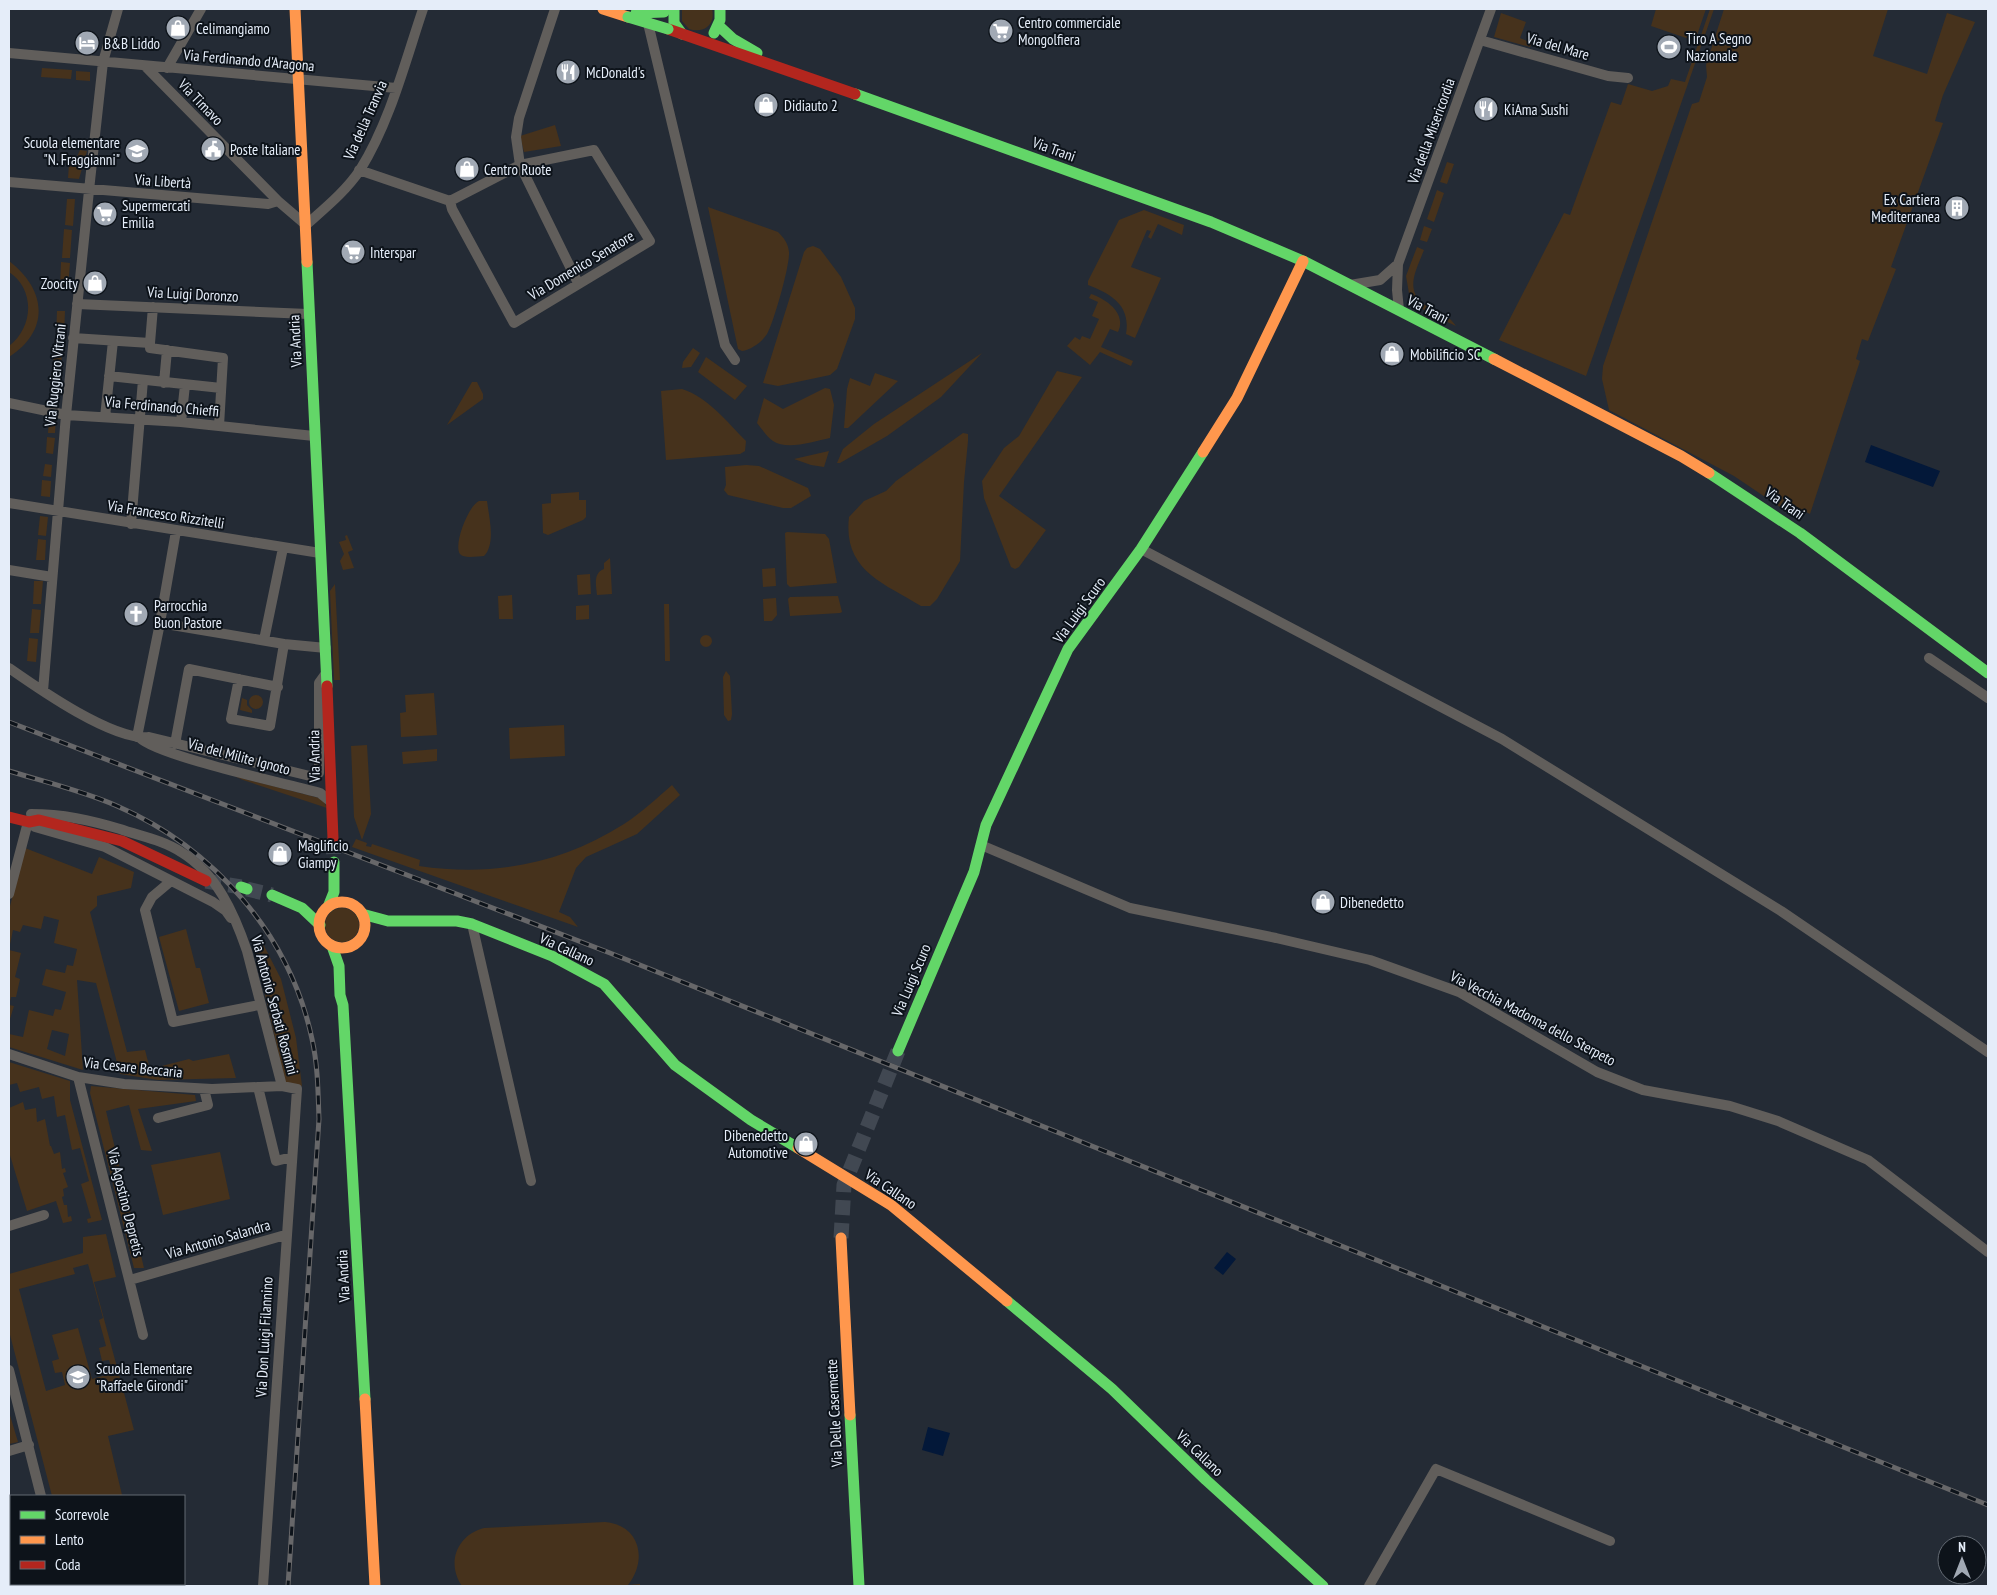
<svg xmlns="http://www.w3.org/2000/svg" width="1997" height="1595" font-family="'PT Sans Narrow',sans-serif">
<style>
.green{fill:#46321c;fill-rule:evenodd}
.water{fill:#031839}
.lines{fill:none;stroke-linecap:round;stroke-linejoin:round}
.secondary-tunnel{stroke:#414852;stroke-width:15;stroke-dasharray:15 8;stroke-linecap:butt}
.street{stroke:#615e5b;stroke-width:10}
.fast{stroke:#63d668;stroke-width:11}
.slow{stroke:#ff974d;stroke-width:11}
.jam{stroke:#b3261e;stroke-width:11}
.rail-casing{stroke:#676769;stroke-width:5}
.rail{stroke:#0d131a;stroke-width:3;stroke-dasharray:9;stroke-linecap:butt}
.fast-bridge{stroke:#63d668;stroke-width:11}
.labels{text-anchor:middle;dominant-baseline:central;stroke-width:4;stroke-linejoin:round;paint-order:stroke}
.poi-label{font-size:15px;fill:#e5edf9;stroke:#0d131a;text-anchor:start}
.street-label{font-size:15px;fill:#e5edf9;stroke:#0d131a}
</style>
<rect width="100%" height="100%" fill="#242b35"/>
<path class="green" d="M682,9H712C716,24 704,34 689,29L682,21Z
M1656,9H1706L1695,41L1651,26Z
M1710,9H1714L1586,376L1499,340L1564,213L1570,215L1611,102L1621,105L1628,84L1652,91L1668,86L1671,79L1685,82Z
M1724,9H1888L1873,56L1927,74L1947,13L1975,22L1943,95L1935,121L1943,123L1891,267L1896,269L1868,341L1862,339L1856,359L1860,361L1810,514L1794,506L1789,513L1734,476L1609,410L1602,379L1603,366L1692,104L1699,102L1707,77L1706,65Z
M1501,13L1526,22L1520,38L1532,43L1530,47L1494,37Z
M42,68L72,70L71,79L41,77Z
M76,71L90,72V81L76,80Z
M555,125L561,146L524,152L520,136Z
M80,150L87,151L79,179L68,178L69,164L74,163Z
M1447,162L1454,164L1447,184L1440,182Z
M1437,190L1444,193L1434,222L1427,219Z
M67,199H75L73,226L65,225Z
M708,207L778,232C784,238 788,243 789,252C790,265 774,322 767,334C762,342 751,350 742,351L738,349Z
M1144,210L1184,225L1182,235L1158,224L1151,239L1148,237L1151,231L1147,230L1131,267L1161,278L1135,338L1126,334C1131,305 1111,294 1088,285V281L1119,220Z
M1424,226L1432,229L1427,242L1420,240Z
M64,229L72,230L70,258H62Z
M813,246L820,249L841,277L855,308V319L837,369L830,375L778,386L763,383L804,252L807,248Z
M1417,247L1424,250C1414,275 1402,295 1434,310C1443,314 1450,317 1456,326L1428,313L1410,299L1406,276Z
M9,261C46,289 51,330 9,357V346C33,328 36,290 9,272Z
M61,262L70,263L68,288H60Z
M1091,294C1106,299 1127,313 1118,332L1110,329L1101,347L1133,361L1131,366L1100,352L1090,365L1067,346L1075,337L1080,340L1082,336L1090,339L1099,319L1092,316L1098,302L1089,298Z
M57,311H65L64,336L56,335Z
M55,340L63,341L61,366L53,365Z
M693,348L700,353L691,367L682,368L683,362Z
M982,353L941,397L887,436L840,463H837L843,449L874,424Z
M706,357L747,386L735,400L698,372Z
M52,370L60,371L59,397L50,396Z
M1057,371L1082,377L999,496L1046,530L1019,567L1015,569L1011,567L984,498L982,481L1004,448L1019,436Z
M875,373L898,381L848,428H844L847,389L850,378L870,386Z
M472,382H477L483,394V399L447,425Z
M825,388L830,389L834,405L830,438C814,441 787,451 773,441C767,437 762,429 757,423L764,398L783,409Z
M682,389C708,397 728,423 746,441L745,451L740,454L666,460L661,391Z
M49,418H56L55,433H48Z
M963,433L968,434V441L964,482L960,561L937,599L930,606H921C882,582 843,570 849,517L864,501L886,491L896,481Z
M47,437L55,438L53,454L46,453Z
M829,451L824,467L811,465L794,459Z
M45,464L52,465L51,477L43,476Z
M746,465L759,466L808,488L811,496L791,508H783L728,495L724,490L726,485L725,467Z
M42,480L51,481L50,497L41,496Z
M579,492V500H586V517L583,520L548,535L543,533L542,504L551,503V494Z
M479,501H487C489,517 496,544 484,556C478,556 464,559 460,554C453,544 469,505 479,501Z
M40,516L48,517L46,536L38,535Z
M787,532L825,534L829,539L837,583L790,587L787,584L785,533Z
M347,535L353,550L348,552L354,568L343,570L340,561L344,554L339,542L346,540L345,536Z
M38,539L46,540L45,560H36Z
M610,558L612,594L597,595C596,585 593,573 604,569V563Z
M775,568L776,586L763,587L762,569Z
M590,574L591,594L578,595L577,575Z
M34,581H43L41,604H33Z
M335,584L340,680H334L330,591Z
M512,595L513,619H499L498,596Z
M838,596L842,612L840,613L790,616L788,599L790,597Z
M776,598L777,615L772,621H764L763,599Z
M664,604H669L670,661H665Z
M589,605V619L576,620V606Z
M32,609L41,610L39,633H30Z
M700 641a6 6 0 1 1 12 0a6 6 0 1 1-12 0Z
M29,638L38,639L36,662L27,661Z
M726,671L730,676L732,714L731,720L728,721L724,715L723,677Z
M434,693L437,735L401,737L400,713L406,712L405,695Z
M249 702a7 7 0 1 1 14 0a7 7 0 1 1-14 0Z
M242,698L247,700V705L252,710V713L240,710Z
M564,725L565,756L510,759L509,728Z
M367,745L371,814L362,840L354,817L351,746Z
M437,749V761L403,764L402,752Z
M234,776L323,799L327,808L243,780Z
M672,785L680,795L637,834L586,857L576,868L559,912L570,917L578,927L352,847L356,839L367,843L366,846L371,847L372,844L420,860L419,866C493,877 561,864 624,824C641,813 657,798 672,785Z
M25,848L92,874L99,857L134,872L131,888L97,896V906L90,912L127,1052L145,1050L150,1069L189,1059L193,1061L229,1054L236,1078L158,1080L120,1074L96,983L77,980L83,1070L9,1047V1034L23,1037L29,1010L53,1016L55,1009L61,1010L66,992L42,985L46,969L65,973L67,965L73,966L77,949L54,943L59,920L44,916L41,929L23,925L20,932L13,930L9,949V910ZM52,1030L69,1034L65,1056L47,1049Z
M325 925a17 17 0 1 1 34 0a17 17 0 1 1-34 0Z
M186,929L196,968H200L209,1003L179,1011L159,937Z
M259,936L281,979L296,1038L302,1086L285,1082L255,951Z
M9,950L21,953L15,977L20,979L16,997H11L9,1005L14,1006L9,1022Z
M9,1062L70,1081V1100L102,1220L88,1223L87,1219L91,1218L81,1184L89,1181L80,1148L72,1150L65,1115L57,1117L54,1096L42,1099L39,1087L20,1092L17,1083L9,1085Z
M91,1086L195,1095L196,1101L138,1109L152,1151L141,1150L129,1105L106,1111L144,1268H134L90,1093Z
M23,1102L25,1110L36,1108L37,1122L45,1119L50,1146H51L54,1154L60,1152L62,1169L65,1168L66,1172L63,1173L68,1187L63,1189L64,1196L62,1197L64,1205H67L68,1217L71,1216L72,1221L63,1223L56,1201L27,1211L9,1152V1108Z
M220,1152L230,1199L163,1215L151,1165Z
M106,1234L116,1277L94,1282L134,1430L108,1436L122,1495L52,1496L9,1331V1274L83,1253V1237ZM88,1264L103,1318L99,1320L106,1346L99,1348L102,1361L109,1360L113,1373L92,1379L78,1328L52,1335L59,1359L52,1361L55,1373L62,1372L65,1385L46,1391L19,1289L75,1274L73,1268Z
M9,1412L18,1442L9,1444Z
M605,1522C640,1525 648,1560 628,1585L640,1584V1586H462C446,1563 457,1535 484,1528Z"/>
<path class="water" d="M1871,445L1940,471L1933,487L1865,462Z
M1227,1252L1236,1259L1223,1275L1214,1268Z
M928,1427L950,1433L943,1456L922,1450Z"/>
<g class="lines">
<path class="secondary-tunnel" d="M333,839L334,862
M206,881L241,887
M247,889L272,895
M841,1238L844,1185L898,1051"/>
<path class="street" d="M555,9L519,118L516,137L520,165L578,283
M647,19L725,345L735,360
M1480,40L1608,76L1628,78
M9,53L396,88
M146,67L278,201
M167,68L201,9
M359,170L450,201L520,165L594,150L650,241L514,323L452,209L450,201
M9,182L268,204L278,201L306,225C325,208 346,191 360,170C390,122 405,62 423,9
M1350,285L1380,280L1398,264
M77,304L308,314
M1399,310L1397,290L1398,264L1491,9
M73,338L150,343L153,307
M150,343V348L223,358L219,426
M109,376L221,388
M164,383L167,350
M9,403L66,415L181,422L314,436
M105,417L113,341
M181,422L185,385
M9,503L320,553
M131,524L143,380
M1141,549L1502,739L1781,911L1988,1052
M9,570L52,577
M160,623L284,644L326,648
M264,640L283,548
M1929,658L1988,698
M9,668C39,689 113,741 149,737L314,777L319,773V683L327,672
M239,679L231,719L270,726L284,644
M43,691L66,415L90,181L103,62L118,9
M137,737L160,623L176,531
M140,738C158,756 288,784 320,793L330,801
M175,744L189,669L278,687
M31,814C63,814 90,820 120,829C140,836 163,840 181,852C217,874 234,913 247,951L282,1086
M30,822L35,827L105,847L213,902L226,911L231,918
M981,845L1130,908L1276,938L1370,960L1459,992L1597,1072L1643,1090L1730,1106L1778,1121L1868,1160L1988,1252
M171,881L152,897L145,910L173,1022L259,1005
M9,894L28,822
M472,924L531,1181
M9,1054L78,1077L124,1084L212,1089L282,1086L297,1089L263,1586
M78,1077L143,1335
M258,1087L276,1161L292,1157
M158,1118L208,1105L204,1089
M9,1226L44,1215
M130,1280L285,1235
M9,1370L41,1496
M9,1451L29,1445
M63,1584V1586
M1369,1586L1436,1469L1610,1541"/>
<path class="fast" d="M674,9V23L682,34
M719,26L733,39L757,53
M714,33L720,20V9
M855,94L1211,222L1303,261L1494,359
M307,262L327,686
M1709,473L1800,533L1988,673
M241,887L247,889
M272,895L302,908L320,925
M328,907L334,892V862
M362,914L388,921H457L472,924L552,956L604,984L675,1065L751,1120L798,1148
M332,946L339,966L340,995L343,1005L365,1399
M898,1051L974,872L986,825L1068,649L1141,549L1203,452
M1007,1301L1112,1389L1206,1480L1323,1586
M850,1415L859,1586"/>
<path class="slow" d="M295,9L307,262
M603,9L628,17
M1494,359L1681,456L1709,473
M1203,452L1237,398L1303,261
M319 925a23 23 0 1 1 46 0a23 23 0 1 1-46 0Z
M798,1148L891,1205L1007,1301
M841,1238L850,1415
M365,1399L375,1586"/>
<path class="jam" d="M668,29L855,94
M327,686L333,839
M9,817L29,822L39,820L122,841L206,881"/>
<defs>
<path id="rail" d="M9,722L610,953L1988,1505
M9,771C45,782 83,791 117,806C214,848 290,935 312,1039C318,1066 318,1092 319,1119L288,1586"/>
</defs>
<use href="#rail" class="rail-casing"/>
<use href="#rail" class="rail"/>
<path class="fast-bridge" d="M636,13L664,12
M628,17L668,29"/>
</g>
<defs>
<symbol id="shop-disc" viewBox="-11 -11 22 22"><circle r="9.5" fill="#a1a9b4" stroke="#0d131a"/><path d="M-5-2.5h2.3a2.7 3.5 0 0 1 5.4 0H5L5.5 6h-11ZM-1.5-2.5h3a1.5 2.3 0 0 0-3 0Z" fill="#fff"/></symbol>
<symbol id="supermarket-disc" viewBox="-11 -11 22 22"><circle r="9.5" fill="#a1a9b4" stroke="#0d131a"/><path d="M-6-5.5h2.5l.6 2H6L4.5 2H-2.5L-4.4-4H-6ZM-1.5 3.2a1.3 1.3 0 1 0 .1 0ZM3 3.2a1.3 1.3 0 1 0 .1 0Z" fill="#fff"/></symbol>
<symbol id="hotel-disc" viewBox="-11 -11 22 22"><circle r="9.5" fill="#a1a9b4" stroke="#0d131a"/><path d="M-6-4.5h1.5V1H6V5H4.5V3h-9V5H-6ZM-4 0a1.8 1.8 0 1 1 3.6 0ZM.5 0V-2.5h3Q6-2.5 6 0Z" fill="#fff"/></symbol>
<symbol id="stadium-disc" viewBox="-11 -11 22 22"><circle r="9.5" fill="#a1a9b4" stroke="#0d131a"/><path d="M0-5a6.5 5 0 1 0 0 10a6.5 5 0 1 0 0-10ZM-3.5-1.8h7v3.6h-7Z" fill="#fff"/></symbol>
<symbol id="restaurant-disc" viewBox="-11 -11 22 22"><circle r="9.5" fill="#a1a9b4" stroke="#0d131a"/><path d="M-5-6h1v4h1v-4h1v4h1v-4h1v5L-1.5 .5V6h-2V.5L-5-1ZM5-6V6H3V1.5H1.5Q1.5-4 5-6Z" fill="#fff"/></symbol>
<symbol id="civic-disc" viewBox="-11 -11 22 22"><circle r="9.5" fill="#a1a9b4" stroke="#0d131a"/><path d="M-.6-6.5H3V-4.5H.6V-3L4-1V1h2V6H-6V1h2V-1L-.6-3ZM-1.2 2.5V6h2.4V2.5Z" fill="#fff"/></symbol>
<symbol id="school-disc" viewBox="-11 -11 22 22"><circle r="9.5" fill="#a1a9b4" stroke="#0d131a"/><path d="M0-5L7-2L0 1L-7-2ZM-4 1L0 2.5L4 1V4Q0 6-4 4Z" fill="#fff"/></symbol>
<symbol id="building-disc" viewBox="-11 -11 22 22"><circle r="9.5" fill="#a1a9b4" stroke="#0d131a"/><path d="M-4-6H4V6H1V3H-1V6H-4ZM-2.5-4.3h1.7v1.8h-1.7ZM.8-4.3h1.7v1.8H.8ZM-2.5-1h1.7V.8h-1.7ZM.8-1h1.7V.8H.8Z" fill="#fff"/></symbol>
<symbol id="church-disc" viewBox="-11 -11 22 22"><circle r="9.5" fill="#a1a9b4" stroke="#0d131a"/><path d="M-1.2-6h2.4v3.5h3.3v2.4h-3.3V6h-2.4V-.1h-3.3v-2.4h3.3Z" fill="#fff"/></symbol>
</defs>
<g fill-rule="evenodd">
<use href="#shop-disc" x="164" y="14" width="28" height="28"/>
<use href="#supermarket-disc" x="987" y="17" width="28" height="28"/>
<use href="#hotel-disc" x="73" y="29" width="28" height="28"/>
<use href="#stadium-disc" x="1655" y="33" width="28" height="28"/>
<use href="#restaurant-disc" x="554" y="58" width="28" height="28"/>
<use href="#shop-disc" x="752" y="91" width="28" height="28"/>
<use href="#restaurant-disc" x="1472" y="95" width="28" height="28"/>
<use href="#civic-disc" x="199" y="135" width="28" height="28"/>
<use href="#school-disc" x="123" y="137" width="28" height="28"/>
<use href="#shop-disc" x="453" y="155" width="28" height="28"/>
<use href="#building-disc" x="1943" y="194" width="28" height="28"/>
<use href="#supermarket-disc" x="91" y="200" width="28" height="28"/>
<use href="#supermarket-disc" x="339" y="238" width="28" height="28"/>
<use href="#shop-disc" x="81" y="269" width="28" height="28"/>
<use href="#shop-disc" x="1378" y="340" width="28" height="28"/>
<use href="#church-disc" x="122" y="600" width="28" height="28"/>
<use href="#shop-disc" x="266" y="840" width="28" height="28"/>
<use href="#shop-disc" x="1309" y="888" width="28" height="28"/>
<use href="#shop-disc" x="792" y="1130" width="28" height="28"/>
<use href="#school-disc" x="64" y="1363" width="28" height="28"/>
</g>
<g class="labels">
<g class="poi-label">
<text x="1018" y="22">Centro commerciale<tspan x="1018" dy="17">Mongolfiera</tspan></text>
<text x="196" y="28">Celimangiamo</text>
<text x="1686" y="38">Tiro A Segno<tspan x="1686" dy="17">Nazionale</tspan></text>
<text x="104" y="43">B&amp;B Liddo</text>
<text x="586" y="72">McDonald's</text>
<text x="784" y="105">Didiauto 2</text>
<text x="1504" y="109">KiAma Sushi</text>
<text x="120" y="142" text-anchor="end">Scuola elementare<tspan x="120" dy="17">"N. Fraggianni"</tspan></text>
<text x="230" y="149">Poste Italiane</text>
<text x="484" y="169">Centro Ruote</text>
<text x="1940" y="199" text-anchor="end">Ex Cartiera<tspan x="1940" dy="17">Mediterranea</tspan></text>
<text x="122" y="205">Supermercati<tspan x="122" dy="17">Emilia</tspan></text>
<text x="370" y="252">Interspar</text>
<text x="78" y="283" text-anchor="end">Zoocity</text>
<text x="1410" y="354">Mobilificio SC</text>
<text x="154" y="605">Parrocchia<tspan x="154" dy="17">Buon Pastore</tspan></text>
<text x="298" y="845">Maglificio<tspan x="298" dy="17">Giampy</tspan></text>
<text x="1340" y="902">Dibenedetto</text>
<text x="788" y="1135" text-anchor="end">Dibenedetto<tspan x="788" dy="17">Automotive</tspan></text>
<text x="96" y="1368">Scuola Elementare<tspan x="96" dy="17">"Raffaele Girondi"</tspan></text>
</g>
<g class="street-label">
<text transform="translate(1558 46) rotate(16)">Via del Mare</text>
<text transform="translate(249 60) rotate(5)">Via Ferdinando d'Aragona</text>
<text transform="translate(201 102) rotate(46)">Via Timavo</text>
<text transform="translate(365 120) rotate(-66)">Via della Tranvia</text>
<text transform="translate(1431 131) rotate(-70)">Via della Misericordia</text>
<text transform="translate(1054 149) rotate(20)">Via Trani</text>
<text transform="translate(163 181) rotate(4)">Via Libertà</text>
<text transform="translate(581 265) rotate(-31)">Via Domenico Senatore</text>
<text transform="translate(193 294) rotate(3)">Via Luigi Doronzo</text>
<text transform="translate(1428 309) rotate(28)">Via Trani</text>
<text transform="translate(295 341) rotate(-93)">Via Andria</text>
<text transform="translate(55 375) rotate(-84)">Via Ruggiero Vitrani</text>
<text transform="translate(162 406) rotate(5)">Via Ferdinando Chieffi</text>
<text transform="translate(1785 503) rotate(35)">Via Trani</text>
<text transform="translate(166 514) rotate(9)">Via Francesco Rizzitelli</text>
<text transform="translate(1079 610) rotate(-54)">Via Luigi Scuro</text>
<text transform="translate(239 756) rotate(15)">Via del Milite Ignoto</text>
<text transform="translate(314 756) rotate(-91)">Via Andria</text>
<text transform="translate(567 949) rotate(25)">Via Callano</text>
<text transform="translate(911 980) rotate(-67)">Via Luigi Scuro</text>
<text transform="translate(275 1005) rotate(75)">Via Antonio Serbati Rosmini</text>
<text transform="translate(1533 1018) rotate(28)">Via Vecchia Madonna dello Sterpeto</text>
<text transform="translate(133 1067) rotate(6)">Via Cesare Beccaria</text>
<text transform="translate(891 1189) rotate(34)">Via Callano</text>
<text transform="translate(126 1202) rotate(76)">Via Agostino Depretis</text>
<text transform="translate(218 1239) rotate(-16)">Via Antonio Salandra</text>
<text transform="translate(343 1276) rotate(-93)">Via Andria</text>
<text transform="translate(264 1337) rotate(-87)">Via Don Luigi Filannino</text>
<text transform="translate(834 1413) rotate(-93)">Via Delle Casermette</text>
<text transform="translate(1200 1453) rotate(44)">Via Callano</text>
</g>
</g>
<rect width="1997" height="1595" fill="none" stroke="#e5edf9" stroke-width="20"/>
<rect x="10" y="1495" width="175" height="90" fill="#0d131a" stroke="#636a73"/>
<rect x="20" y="1511" width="25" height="8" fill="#63d668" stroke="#636a73"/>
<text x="55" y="1520" font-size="15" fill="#e5edf9">Scorrevole</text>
<rect x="20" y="1536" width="25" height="8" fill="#ff974d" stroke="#636a73"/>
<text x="55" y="1545" font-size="15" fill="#e5edf9">Lento</text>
<rect x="20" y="1561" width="25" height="8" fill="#b3261e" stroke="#636a73"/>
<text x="55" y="1570" font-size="15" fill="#e5edf9">Coda</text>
<g transform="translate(1962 1560)"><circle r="24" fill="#0d131a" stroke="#636a73"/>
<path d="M0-4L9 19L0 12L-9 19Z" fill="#a1a9b4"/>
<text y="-8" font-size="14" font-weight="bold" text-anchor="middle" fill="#e5edf9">N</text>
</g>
</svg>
